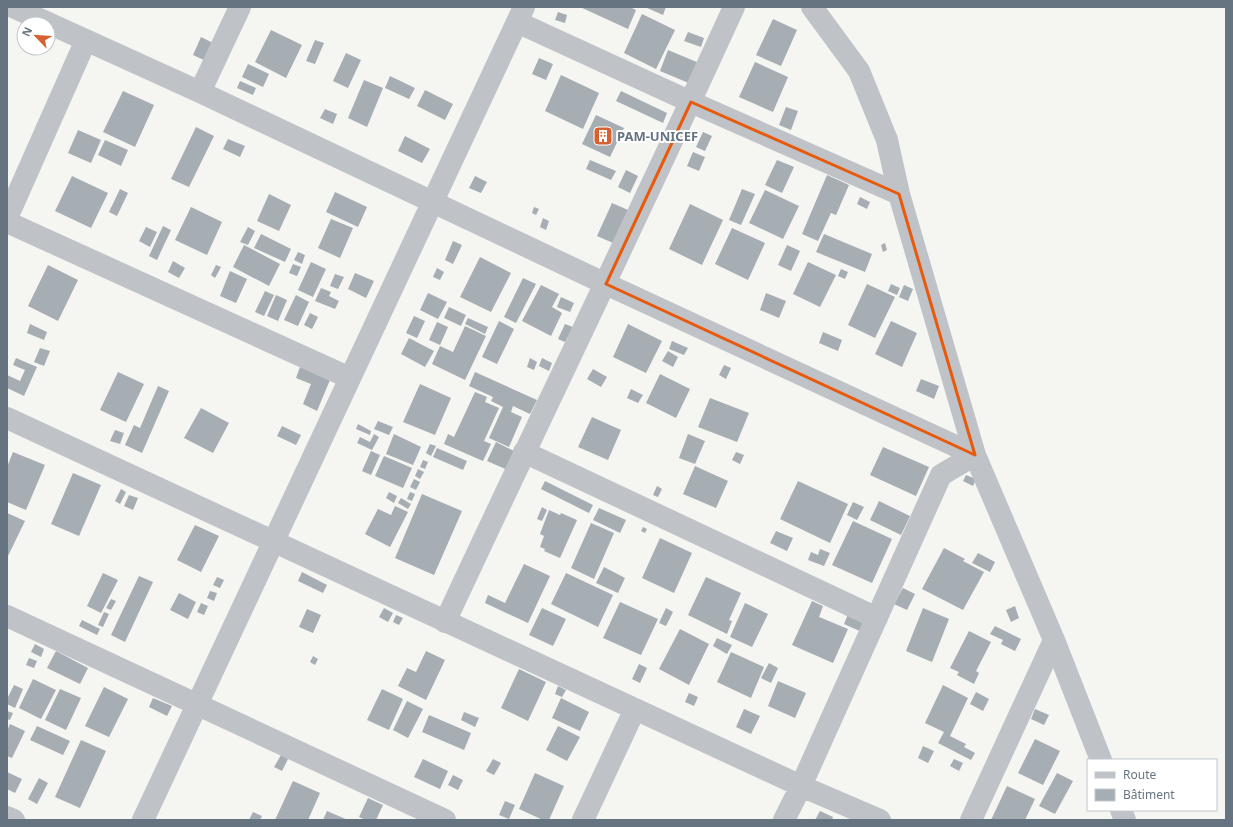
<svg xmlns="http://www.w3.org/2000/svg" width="1233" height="827" font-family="'Noto Sans',sans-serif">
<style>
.building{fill:#a6adb3}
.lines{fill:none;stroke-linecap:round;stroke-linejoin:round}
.minor{stroke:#bfc2c6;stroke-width:22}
.marked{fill:none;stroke:#e8590c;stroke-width:3;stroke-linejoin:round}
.labels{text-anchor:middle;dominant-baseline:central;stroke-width:4;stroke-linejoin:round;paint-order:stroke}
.poi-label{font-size:13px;font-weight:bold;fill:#667481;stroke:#fff;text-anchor:start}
</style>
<rect width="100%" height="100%" fill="#f5f5f2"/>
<path class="building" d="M580,7H630L636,10L628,29Z
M647,7H666L663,15L647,8Z
M558,12L567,15L565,23L555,20Z
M642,14L675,30L656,69L624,53Z
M773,19L797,30L781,66L756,55Z
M271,30L302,45L286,78L255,62Z
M688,32L704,38L701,47L684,41Z
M201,37L213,43L206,61L193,55Z
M315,40L324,43L315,64L306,61Z
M668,50L699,63L691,84L660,71Z
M346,53L361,60L348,88L333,81Z
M539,58L553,64L546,80L532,74Z
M755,62L788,77L773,112L739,97Z
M248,64L269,74L263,87L242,77Z
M561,75L599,93L583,129L545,111Z
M390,76L415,88L409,99L385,88Z
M364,80L383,88L367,127L348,118Z
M240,81L256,88L253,95L237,88Z
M425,90L453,104L445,120L417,106Z
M123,91L154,105L135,147L103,132Z
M621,91L667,113L663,123L616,101Z
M786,107L798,111L791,130L779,125Z
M325,109L337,114L333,124L320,118Z
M596,115L624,128L610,157L582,144Z
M196,127L214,136L189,187L171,179Z
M78,130L101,140L91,163L68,153Z
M703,132L712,136L705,151L696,147Z
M405,136L430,149L422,163L398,151Z
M228,139L245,146L240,157L223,149Z
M105,140L128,150L121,166L98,155Z
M693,152L705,157L699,171L687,166Z
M590,160L616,171L611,180L586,169Z
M777,160L794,167L782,193L765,185Z
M626,170L638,176L630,193L618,187Z
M827,175L849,185L836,215L831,213L818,241L802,234Z
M72,176L108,193L91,228L55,211Z
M475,176L487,182L481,193L469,188Z
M120,189L128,193L117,216L109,212Z
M742,189L755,194L741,225L729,220Z
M765,190L799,206L783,239L749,223Z
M335,192L367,207L358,227L326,212Z
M269,194L291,205L279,231L257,221Z
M860,197L870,202L867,209L857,204Z
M612,203L628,210L613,243L597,236Z
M690,204L723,220L702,265L669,249Z
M191,207L222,222L207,255L175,240Z
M534,207L539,209L536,215L532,213Z
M543,218L549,221L546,230L540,227Z
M331,219L353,228L340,258L318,248Z
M163,226L171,230L157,260L149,256Z
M146,227L157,232L150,247L139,241Z
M248,227L255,231L248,245L240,242Z
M732,228L765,243L748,280L715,264Z
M261,234L291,249L285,262L254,248Z
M824,234L872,254L865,272L816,252Z
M453,241L462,245L453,264L445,260Z
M885,243L887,250L883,252L881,245Z
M244,245L280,264L269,286L233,267Z
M787,245L800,251L791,271L778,265Z
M298,252L305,255L302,264L294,260Z
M480,257L511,273L491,312L460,297Z
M173,261L185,268L179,278L168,272Z
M311,262L326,269L313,297L298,290Z
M808,262L836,275L820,307L793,294Z
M293,264L301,267L297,276L289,273Z
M48,265L78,280L58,321L28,306Z
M216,265L221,267L215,278L211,275Z
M437,268L444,272L440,280L433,277Z
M841,269L848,272L845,279L838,276Z
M230,271L247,279L236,303L220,296Z
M355,273L374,281L366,298L348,289Z
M335,274L344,277L338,289L330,286Z
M523,278L536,284L516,323L504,317Z
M867,284L895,297L875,338L848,325Z
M891,284L900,288L897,295L888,291Z
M541,285L559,294L552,307L562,313L551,336L522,321Z
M904,285L913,289L908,301L899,297Z
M321,288L331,292L329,296L339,301L335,309L315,301Z
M265,291L274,295L264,316L255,312Z
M428,293L447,302L438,319L420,310Z
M766,293L786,301L779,318L760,310Z
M276,295L287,300L278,321L267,316Z
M296,295L309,302L298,326L284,320Z
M561,297L574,303L570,312L557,307Z
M449,307L466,315L461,326L444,318Z
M310,313L318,317L312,329L304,325Z
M414,316L425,321L417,338L406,333Z
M468,318L488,327L485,334L465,324Z
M499,321L514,329L497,364L482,357Z
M891,321L917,333L902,367L875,354Z
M437,322L448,327L440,345L429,340Z
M30,324L47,332L44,340L27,333Z
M565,324L573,327L565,342L558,339Z
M628,324L662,341L646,373L613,357Z
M465,326L486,336L465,380L432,364L440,346L453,352Z
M823,332L842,340L838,351L819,343Z
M409,338L434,351L425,367L401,354Z
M672,341L688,348L684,355L669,349Z
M40,348L50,351L44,366L34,362Z
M668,351L678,357L673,367L662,361Z
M16,358L37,367L24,396L7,388V375L20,381L25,370L13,365Z
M530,358L537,362L534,370L527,367Z
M542,358L552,363L549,371L539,366Z
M724,365L731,368L726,379L719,375Z
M300,367L330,380L317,411L303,404L311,384L296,378Z
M593,369L607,377L601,387L587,379Z
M118,372L144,384L126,422L100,410Z
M475,372L537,400L530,414L513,406L511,412L522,417L509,447L489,438L503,407L491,401L493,397L469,386Z
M660,374L690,389L676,418L646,403Z
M921,379L939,386L934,399L916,391Z
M420,384L451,398L435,435L403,422Z
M158,386L169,391L142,453L125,445L134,425L140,428Z
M631,389L643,395L638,403L627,398Z
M475,392L487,397L485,402L499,408L484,441L491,444L483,461L444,444L448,434L454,437Z
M710,398L749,413L737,442L698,427Z
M201,408L229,423L213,453L184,438Z
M592,417L621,430L608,460L578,447Z
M378,421L393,427L389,435L374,429Z
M358,424L371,431L370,435L356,429Z
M282,426L301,435L296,445L277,436Z
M115,430L124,433L120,444L110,441Z
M374,434L379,437L372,450L357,443L360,437L370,442Z
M394,434L421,447L413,465L386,454Z
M688,434L705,441L695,464L679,458Z
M496,442L518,453L510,471L487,461Z
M430,444L436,446L431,456L426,453Z
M883,447L929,467L916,496L870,475Z
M437,448L467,461L463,470L433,457Z
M371,451L380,455L371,475L362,471Z
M13,452L45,465L26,510L7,502V467Z
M736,452L744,455L740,464L732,460Z
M384,456L412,468L403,488L375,476Z
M423,460L428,462L425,469L420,467Z
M695,466L728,481L716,508L683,494Z
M418,469L424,472L420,479L415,476Z
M73,473L101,485L79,536L51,524Z
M966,475L976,479L973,486L963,481Z
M414,479L420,482L416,490L410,487Z
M545,481L593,505L589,513L541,489Z
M798,481L848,504L830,543L780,519Z
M657,486L662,489L658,497L653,495Z
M121,489L126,492L120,504L115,501Z
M389,492L397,496L394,503L386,498Z
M410,492L415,494L412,501L407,499Z
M422,494L462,511L434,575L395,558Z
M129,495L138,498L133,510L124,506Z
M401,498L411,504L408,509L398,503Z
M879,501L910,516L901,535L870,520Z
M853,502L864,507L857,520L847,515Z
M395,506L408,512L390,547L365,534L378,509L391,515Z
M542,507L547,510L542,521L537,519Z
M599,508L626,520L620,533L593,520Z
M549,510L560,515L561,513L577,520L560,558L544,551L545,549L540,547L544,536L540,534Z
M7,513L25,521L7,558Z
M853,521L892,539L872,583L832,565Z
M591,523L614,533L594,579L571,568Z
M195,525L219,536L201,572L177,560Z
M643,527L647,529L645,533L641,531Z
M776,531L793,538L787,551L770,543Z
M660,538L692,553L674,593L642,578Z
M944,548L965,559L963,561L984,572L963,610L922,589Z
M820,549L830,553L824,566L808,560L811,552L818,555Z
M978,553L995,562L990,572L972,563Z
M524,564L550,576L528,623L485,603L488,595L505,603Z
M604,567L625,578L618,593L596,583Z
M302,572L327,585L323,593L298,581Z
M103,573L118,580L101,613L87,606Z
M566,573L613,595L598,627L551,604Z
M139,576L153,582L125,642L111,635Z
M217,577L224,580L220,588L213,585Z
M706,577L741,593L729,620L732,621L727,634L688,615Z
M903,588L915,594L907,610L894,604Z
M210,591L217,593L214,601L207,598Z
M179,593L196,602L188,619L170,610Z
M111,599L116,601L111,610L106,608Z
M812,601L823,606L819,617L848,629L833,663L792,645Z
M620,602L658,619L641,655L603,638Z
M201,603L208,606L204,615L197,612Z
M745,603L768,614L752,647L730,637Z
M1015,606L1019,618L1011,622L1006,610Z
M384,608L393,613L388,622L379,617Z
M542,608L566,619L553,646L529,635Z
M666,608L673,612L666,626L659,623Z
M923,608L949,619L932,662L906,651Z
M307,609L321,615L313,633L299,627Z
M104,612L109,614L103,627L98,625Z
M848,614L867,622L862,632L844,624Z
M396,615L403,618L399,625L393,622Z
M82,620L100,629L97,635L79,626Z
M995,626L1021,639L1015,651L1001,644L1003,640L990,634Z
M680,629L709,644L689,685L659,669Z
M969,631L991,642L976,671L979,673L974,684L957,675L959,672L950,668Z
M717,638L732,645L727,654L713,646Z
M35,644L44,649L41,657L31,652Z
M56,651L88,668L80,684L47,668Z
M426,651L445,660L426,700L398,686L407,668L416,672Z
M731,652L764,667L751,698L717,682Z
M313,656L318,659L315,665L310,662Z
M29,658L37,661L34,668L26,665Z
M769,663L778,668L771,683L761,678Z
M639,664L647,668L640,683L632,679Z
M519,669L546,682L528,721L501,708Z
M33,679L56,690L41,719L19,708Z
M778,681L806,693L795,718L768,706Z
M14,685L23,689L15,708L7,704V699Z
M943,685L968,698L950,736L966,744L964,747L975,753L971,760L938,743L944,732L925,723Z
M558,686L566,690L562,697L555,694Z
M104,687L128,699L109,737L85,726Z
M60,689L81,698L66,730L45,720Z
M382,689L403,699L389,730L367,720Z
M976,692L989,699L983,711L970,704Z
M689,693L698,697L694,706L685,702Z
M153,698L172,706L167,716L149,707Z
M561,698L589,712L580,731L552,718Z
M407,701L423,709L408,738L393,730Z
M744,709L760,716L751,734L736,727Z
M1035,709L1049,715L1044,725L1031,719Z
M7,711L13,713L10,720L7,719Z
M464,712L479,718L475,727L461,720Z
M429,715L471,733L464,750L422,732Z
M10,724L25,731L12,758L7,756V731Z
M37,726L70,741L63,755L30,740Z
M558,726L580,737L567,761L546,750Z
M1035,739L1060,751L1043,785L1018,773Z
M81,740L106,751L80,808L55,797Z
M923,746L934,751L928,763L918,758Z
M281,755L288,759L282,771L274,767Z
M423,759L448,771L440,789L414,777Z
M493,759L501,763L494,775L486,771Z
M954,759L963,763L959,771L950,766Z
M7,772L22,779L15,793L7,789Z
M535,773L564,786L549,820H543L519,809Z
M1057,773L1073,781L1055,814L1039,806Z
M453,775L463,780L458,790L448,785Z
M39,778L48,783L37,804L28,799Z
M293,781L320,793L308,820H275Z
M1007,786L1035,799L1025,820H991Z
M368,798L383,805L376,820H366L359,817Z
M505,801L515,805L509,819L499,815Z
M327,811L348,820H323Z
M820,811L833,817L832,820H815Z
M253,812L262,816L260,820H249Z"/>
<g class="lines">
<path class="minor" d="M13,7L200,92L606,284L975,455
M812,7L859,71L887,140L899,194L975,455L1054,640L1101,760
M517,22L691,102L899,194
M200,92L240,7
M7,218L86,40
M7,222L350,378
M7,418L801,786L880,820
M524,452L877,618
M7,616L445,820
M445,622C541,416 640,213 734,7
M1121,810L1125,820
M7,817L14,820
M143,820L524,7
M583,820L635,709
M784,820L801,786L941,475L975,455
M971,820L1054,640"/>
</g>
<path class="marked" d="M691,102L899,194L975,455L606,284Z"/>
<defs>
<symbol id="building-square" viewBox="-11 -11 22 22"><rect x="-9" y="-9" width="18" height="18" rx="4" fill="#d76131" stroke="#fff"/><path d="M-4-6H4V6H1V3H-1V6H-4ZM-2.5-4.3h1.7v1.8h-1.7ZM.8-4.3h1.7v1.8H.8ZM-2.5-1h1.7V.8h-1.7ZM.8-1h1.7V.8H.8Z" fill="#fff"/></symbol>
</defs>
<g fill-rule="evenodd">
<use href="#building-square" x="592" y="125" width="22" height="22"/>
</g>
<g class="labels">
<g class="poi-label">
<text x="617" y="136">PAM-UNICEF</text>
</g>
</g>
<rect width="1233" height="827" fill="none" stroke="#667481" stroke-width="16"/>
<rect x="1087" y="759" width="130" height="52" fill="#ffffff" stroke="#c2c7cd"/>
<rect x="1095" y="772" width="20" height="6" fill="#bfc2c6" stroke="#c2c7cd"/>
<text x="1123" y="779" font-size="12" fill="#667481">Route</text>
<rect x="1095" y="789" width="20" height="12" fill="#a6adb3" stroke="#c2c7cd"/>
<text x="1123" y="799" font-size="12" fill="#667481">Bâtiment</text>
<g transform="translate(36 36) rotate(295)"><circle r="19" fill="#ffffff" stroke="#c2c7cd"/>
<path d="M0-3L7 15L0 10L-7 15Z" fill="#d76131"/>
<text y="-6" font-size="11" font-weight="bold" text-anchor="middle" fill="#667481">N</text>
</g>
</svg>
